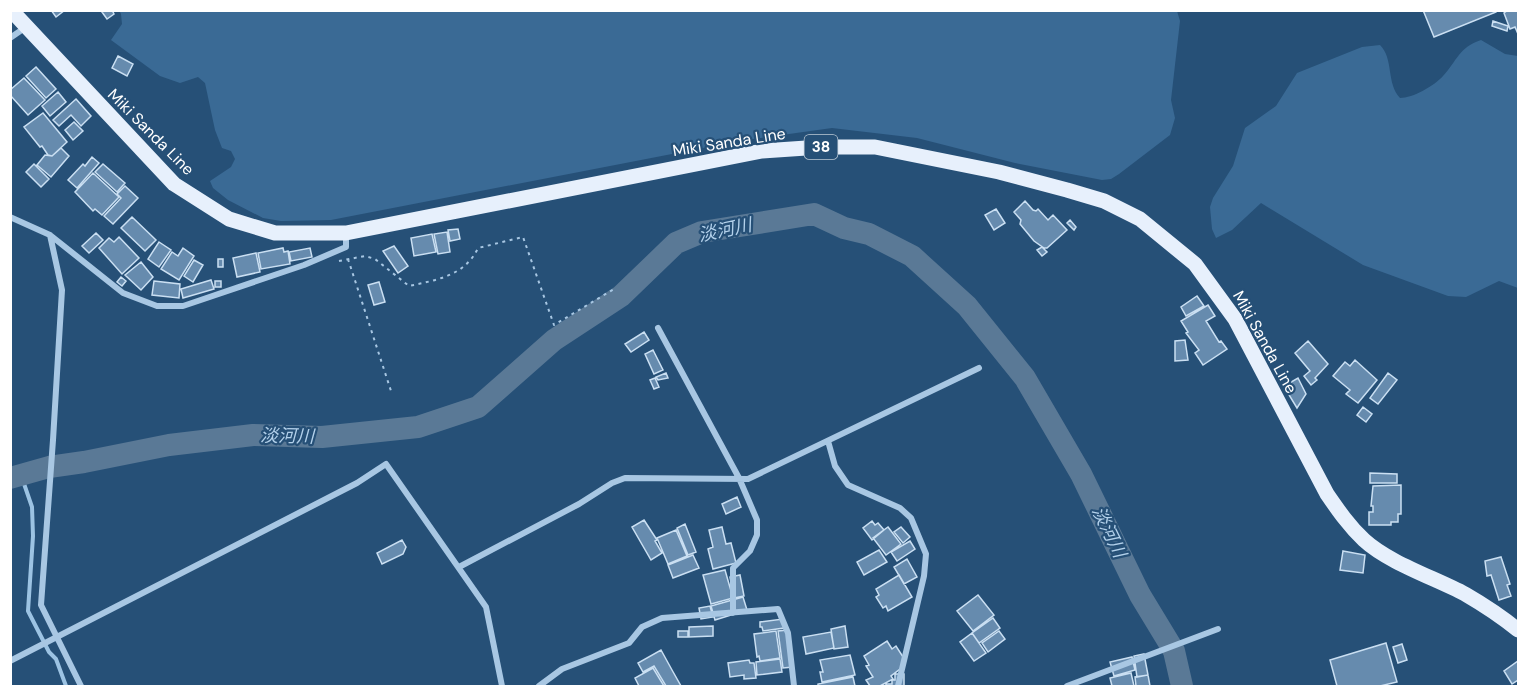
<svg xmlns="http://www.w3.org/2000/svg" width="1529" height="697" font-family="'DM Sans','Noto Sans JP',sans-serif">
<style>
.green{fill:#3a6a95}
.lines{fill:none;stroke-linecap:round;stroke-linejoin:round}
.stream{stroke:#9cc3e3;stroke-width:4}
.river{stroke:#5a7996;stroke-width:22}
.building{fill:#668bae;stroke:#cadff2;stroke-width:1.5}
.path{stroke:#a8c7e3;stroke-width:2;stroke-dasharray:3 4.5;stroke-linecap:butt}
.street{stroke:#a8c7e3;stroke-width:6}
.primary{stroke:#e7f0fc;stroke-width:15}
.labels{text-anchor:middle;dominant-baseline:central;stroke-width:4.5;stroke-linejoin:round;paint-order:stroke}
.shield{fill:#265077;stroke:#becad6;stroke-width:1.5}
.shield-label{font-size:15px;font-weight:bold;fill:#fff}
.street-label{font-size:16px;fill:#fff;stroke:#265077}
.water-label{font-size:18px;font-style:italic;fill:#b3d1eb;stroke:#265077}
</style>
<rect width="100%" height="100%" fill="#265077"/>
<path class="green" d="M119,10L1177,11L1180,21L1171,100L1175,118L1170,135L1119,174L1111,179L1102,180L1015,163L917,138L832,128L739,141L331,220L281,221L263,218L228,200L213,188L210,181L231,167L235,159L231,151L222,148L215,130L205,83L198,77L180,83L160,76L111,40L122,24L121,14Z
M1481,40L1505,54L1518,56V288L1499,281L1466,297L1448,296L1363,265L1261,203L1232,230L1216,238L1212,229L1210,207L1213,198L1233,166L1245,128L1276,106L1297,73L1362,47L1380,45C1394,59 1386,83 1400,98C1413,98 1434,86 1443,76C1457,61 1459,47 1481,40Z"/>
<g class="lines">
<path class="stream" d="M21,475L32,507L33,536L28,611L49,652L56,659L66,686"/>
<path class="river" d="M10,478L49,467L84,462L169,445L253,435L322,437L418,427L478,407L554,340L621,296L676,243L702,232L814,214L844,228L869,234L912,256L967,306L1025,378L1081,474L1140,595L1174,651L1182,686"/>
</g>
<path class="building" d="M51,10H65L56,17Z
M104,10H112L114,14L107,19L102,12Z
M1423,10H1496V12L1434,37Z
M1518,10V34L1515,27L1510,29L1504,13L1508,10Z
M1493,21L1508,26L1507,31L1492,26Z
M118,56L133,64L127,76L112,68Z
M36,67L56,89L46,98L26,76Z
M24,78L45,100L28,115L10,95V90Z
M58,92L66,102L50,116L42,106Z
M76,99L91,116L81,126L71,115L59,126L53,120Z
M43,113L67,142L52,156L48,155L42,146L40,147L24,127Z
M74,122L83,131L73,140L65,130Z
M61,148L69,156L51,177L37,165L45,155L52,156Z
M92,157L99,163L77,188L68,180L83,164L85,166Z
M34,164L49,179L41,187L26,172Z
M103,164L125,183L117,192L95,172Z
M93,173L119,197L102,215L95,209L93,211L75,192Z
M125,186L138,198L113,224L104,216L121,198L117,194Z
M1025,201L1033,210L1036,211L1038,209L1048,220L1053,215L1067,230L1047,248H1044L1034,241L1020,224L1021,220L1014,212Z
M996,209L1005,223L994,230L985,215Z
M132,217L156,240L145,251L121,228Z
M1070,220L1076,227L1074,230L1067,223Z
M458,229L460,239L450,241L448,230Z
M447,232L450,252L438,254L434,234Z
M96,233L103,240L89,253L82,246Z
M432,234L436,252L414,256L411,238Z
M119,237L139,258L122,274L99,248L109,238L114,242Z
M159,242L171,250L159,267L148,259Z
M394,246L408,266L398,273L383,251Z
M1042,247L1047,252L1042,256L1037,250Z
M183,248L194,256L179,280L161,269L172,252L178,256Z
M283,248L284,252L288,251L290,264L261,269L258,253Z
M310,248L312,257L291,261L289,252Z
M256,253L260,272L237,277L233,258Z
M218,259H223V267H218Z
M194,260L203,265L193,282L184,276Z
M141,262L153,277L141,290L125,275Z
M121,277L126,281L122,286L117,282Z
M211,280L214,289L183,298L181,289Z
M154,281L180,284L179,298L152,295Z
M215,281H221V287H215Z
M379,282L385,302L374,305L368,285Z
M1197,296L1204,306L1186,316L1181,307Z
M1208,305L1215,316L1206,321L1219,342L1221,341L1227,349L1203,365L1195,353L1199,350L1186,333L1188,332L1181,321Z
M644,332L649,340L631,352L625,344Z
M1185,340L1188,360L1175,361V341Z
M1308,341L1328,364L1315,378L1317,380L1311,385L1304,376L1310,371L1295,353Z
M653,350L663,370L654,374L645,354Z
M1355,360L1377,380L1358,403L1346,394L1350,390L1333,376L1345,362L1350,366Z
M666,373L668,378L658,380L656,377Z
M1388,373L1397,380L1378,404L1370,398Z
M655,378L659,387L654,389L650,380Z
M1298,378L1306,394L1297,408L1286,390L1289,389L1286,385Z
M1363,407L1372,414L1366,422L1357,415Z
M1370,473L1397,474V483H1370Z
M1401,485V514H1398V522H1391V525H1369V512H1373V506H1371L1373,486Z
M737,497L741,507L726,514L722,504Z
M644,520L657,540L655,541L662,553L651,560L632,527Z
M872,521L875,525L878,523L884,530L872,540L863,528Z
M685,524L696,552L688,555L677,528Z
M722,527L726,544L731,543L736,563L713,569L708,549L713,547L709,530Z
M888,527L901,544L886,555L873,538Z
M901,527L910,537L903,543L894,532Z
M676,530L687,556L668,564L657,538Z
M402,540L406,547L403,554L382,564L377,553Z
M910,541L915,549L897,561L891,552Z
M879,550L887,562L864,575L857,562Z
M1343,551L1365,555L1363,573L1340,570Z
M693,555L699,568L673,578L668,565Z
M1501,557L1510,584L1507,585L1511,596L1499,600L1491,575L1487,576L1485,561Z
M907,559L917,577L904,584L894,567Z
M725,570L733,598L711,604L703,575Z
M740,575L744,596L734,598L730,577Z
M899,575L912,597L888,611L886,606L883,608L876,597L879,595L876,589Z
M978,595L994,615L973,631L957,611Z
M743,597L747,610L715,620L711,606Z
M710,606L713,617L701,619L699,608Z
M993,618L1000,628L979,643L972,633Z
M783,619L784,628L763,631L762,627H760V622Z
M713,626V636L689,637V627Z
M845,626L848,647L834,649L831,629Z
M788,630L793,667L783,668L778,631Z
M678,631H688V637H678Z
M776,631L780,658L760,661L759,656L757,657L754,634Z
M999,631L1005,639L988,652L982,643Z
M831,632L834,648L806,654L803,637Z
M972,633L986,653L974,661L960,642Z
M887,641L892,649L896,646L905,660L904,666L891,676L893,679L880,686H870L866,680L873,677L866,666L869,665L864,656Z
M1386,643L1397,682L1380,686H1337L1330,660Z
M1402,644L1407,660L1398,663L1393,647Z
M661,650L672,670L681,686H666L654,666L643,672L638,663Z
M1144,654L1148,675L1137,677L1134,656Z
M850,655L855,675L822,682L820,672H823L820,660Z
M1132,657L1135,670L1114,676L1110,662Z
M780,659L782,672L757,675L756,662Z
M749,660L750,663H754L756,678L744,679V675L730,677L728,663Z
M1518,661V680L1512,684L1504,671Z
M653,668L664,686H639L635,678Z
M1131,673L1134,686H1112L1110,678Z
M895,674H904V686H886V684H892V680H895Z
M1148,675L1150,686H1136L1135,677Z
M853,677L855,686H818V684Z"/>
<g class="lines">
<path class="path" d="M348,259L392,394
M339,261L365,256L375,259L409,286C436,280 465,276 478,248L523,237L554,325L614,289"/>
<path class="street" d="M10,38L26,27
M10,217L50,235L123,293L157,306H183L304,265L346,247V233
M50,235L62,290L53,440L41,605L81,686
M658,328L739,478L757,520V535L750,551L733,568V613
M828,441L835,466L848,485L900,508L911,518L926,554L924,576L898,686
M459,567L579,504L612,483L625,478L748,479L979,368
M10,661L357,483L386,464L486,607L502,686
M539,686L562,669L629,643L642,627L662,618L778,609L788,633L794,686
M1067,686L1218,629"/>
<path class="primary" d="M11,10L174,184L229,219L275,233H346L762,151L821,147H875L999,172L1067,190L1104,201L1140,219L1195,264L1235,319L1327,494C1338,510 1349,526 1364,540C1389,563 1435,578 1465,594C1484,605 1502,617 1518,630"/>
</g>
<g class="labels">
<rect class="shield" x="804.5" y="135" width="33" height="24" rx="4.5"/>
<g class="shield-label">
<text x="821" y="147">38</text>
</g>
<g class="street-label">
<text transform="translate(151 132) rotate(45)">Miki Sanda Line</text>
<text transform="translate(729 142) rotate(-9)">Miki Sanda Line</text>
<text transform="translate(1265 342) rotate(61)">Miki Sanda Line</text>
</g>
<g class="water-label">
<text transform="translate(725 230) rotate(-12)">淡河川</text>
<text transform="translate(287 436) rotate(1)">淡河川</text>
<text transform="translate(1109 532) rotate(64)">淡河川</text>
</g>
</g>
<rect width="1529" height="697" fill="none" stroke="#ffffff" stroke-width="24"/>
</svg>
